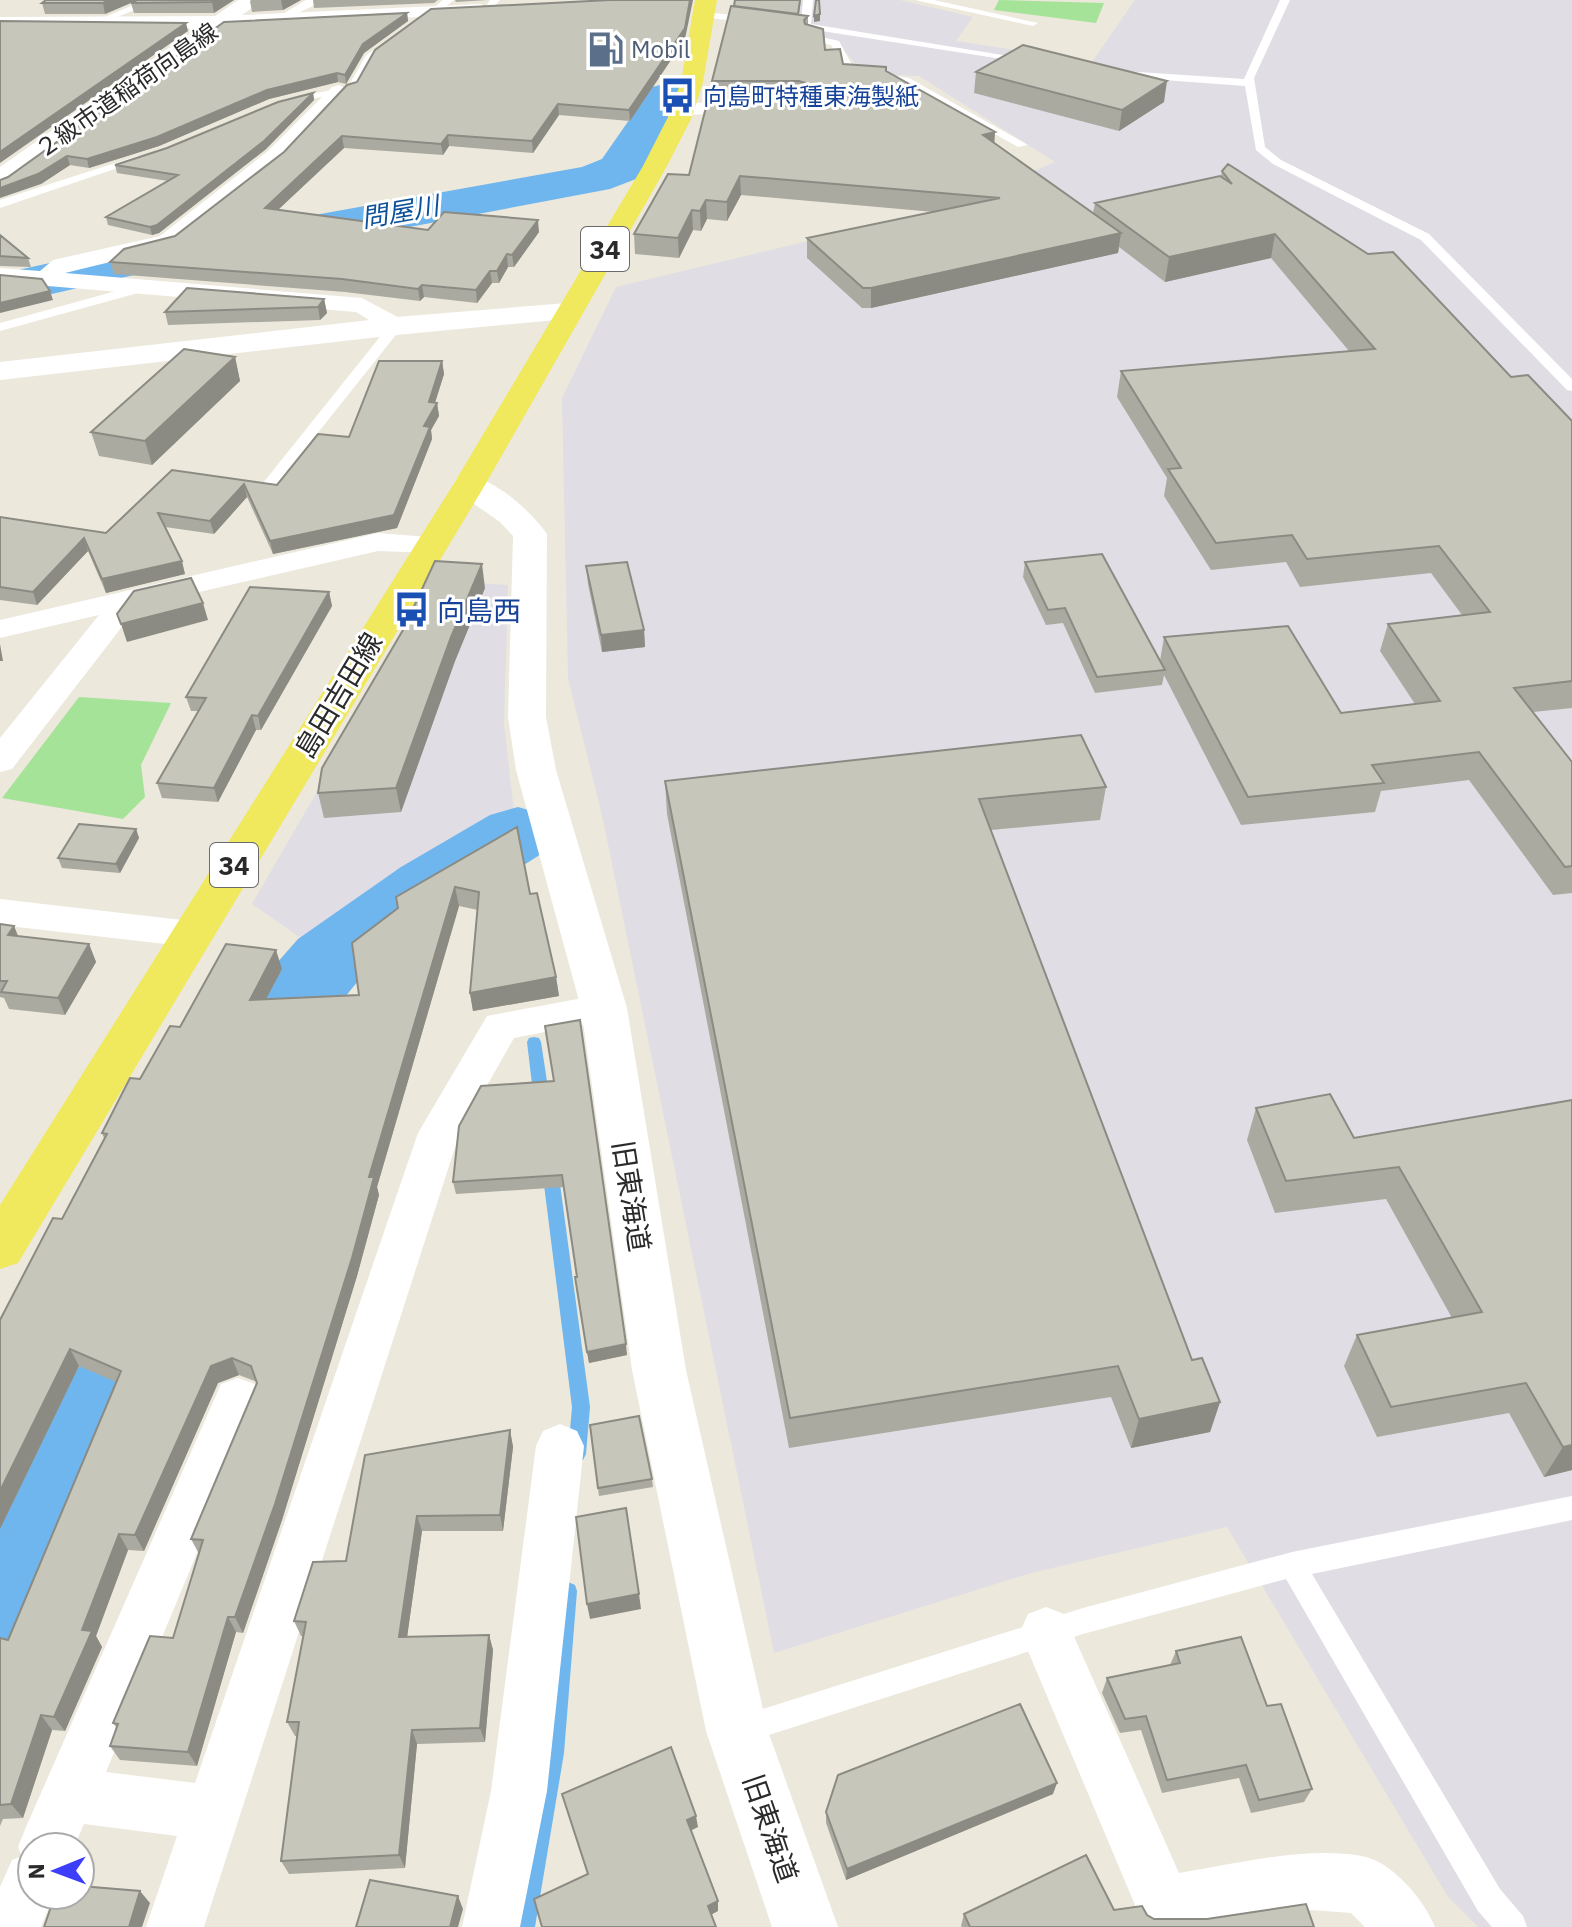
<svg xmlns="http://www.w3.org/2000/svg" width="1572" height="1927" font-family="'IBM Plex Sans','Noto Sans JP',sans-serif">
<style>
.industrial{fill:#e0dde5}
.green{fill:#a5e399}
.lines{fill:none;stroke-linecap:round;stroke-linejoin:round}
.stream{fill:#6fb6ee;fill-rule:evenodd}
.river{fill:#6fb6ee;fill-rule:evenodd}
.service{fill:#fff;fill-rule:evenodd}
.minor{fill:#fff;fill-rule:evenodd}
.tertiary{fill:#fff;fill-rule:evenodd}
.primary{fill:#f0e85d;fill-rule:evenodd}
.wall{fill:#abaaa1}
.shaded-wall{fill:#8b8b83}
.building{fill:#c7c6bb;stroke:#8b8b83;stroke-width:2}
.labels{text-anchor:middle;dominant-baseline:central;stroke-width:6;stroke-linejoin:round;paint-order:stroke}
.far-service-label{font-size:24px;fill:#4e5e75;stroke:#fff;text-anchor:start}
.far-street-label{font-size:24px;fill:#2a2a2a;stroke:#fff}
.far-transit-label{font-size:24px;fill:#164399;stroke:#fff;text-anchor:start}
.far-water-label{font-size:26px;font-style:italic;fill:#0e519b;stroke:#fff}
.shield{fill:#fff;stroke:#6a6a6a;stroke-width:2}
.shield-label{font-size:26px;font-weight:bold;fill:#2a2a2a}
.transit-label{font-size:28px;fill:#164399;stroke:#fff;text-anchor:start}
.street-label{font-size:28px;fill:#2a2a2a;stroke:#fff}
</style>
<rect width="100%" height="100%" fill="#ece8dc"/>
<path class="industrial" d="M734,0H900L973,17L956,41L1092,62L1135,0H1572V1927H1478L1448,1897L1227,1527L1031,1573L774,1653L603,820L568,678L562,398L616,287L942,209L1055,162L919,76L874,74L860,69L835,40L726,23Z
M439,581L508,585L504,724L515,820L311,945L252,904Z"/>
<path class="green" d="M999,0L1104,3L1096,23L994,10Z
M79,697L171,703L141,765L145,797L123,819L2,798Z"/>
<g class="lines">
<path class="stream" d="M534,1037L539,1038L541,1042L550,1101L547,1105H537L534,1101L527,1042L529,1038Z
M550,1163L556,1165L558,1169L590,1407L586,1454L583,1460L577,1462L571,1460L568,1454L572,1407L542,1169L544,1165Z
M568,1582L575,1585L577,1591L564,1753L535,1927H513L544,1753L559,1591L561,1585Z"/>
<path class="river" d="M668,83L684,87L690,96L636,179L610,189L309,246L190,262L0,306V274L190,232L309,216L582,167L602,159L652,87Z
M518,807L546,815L557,833L546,851L457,907L358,981L294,1060L263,1116L231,1127L199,1116L186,1092L232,1014L298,939L401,867L490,815Z
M137,1309L173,1322L188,1353L181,1374L40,1651L0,1667V1504L84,1358L101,1322Z"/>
<path class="service" d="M145,0H158L101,24L93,22Z
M306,0H325L282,21L274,19Z
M443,0H454L425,23H419V19Z
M490,0H500L490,11L485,8Z
M803,0H813L811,24L1033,60L1028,63L796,27V23L801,22Z
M915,0H934L1038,23L1033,26Z
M1280,0H1290L1254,78L1265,147L1281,160L1429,234L1572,379V391L1567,390L1421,240L1273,164L1256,150L1245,86L1123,77L1118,74L1123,71L1244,79Z
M703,12L755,17L760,20L755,23L700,17Z
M812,35L839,41L854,69L909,78L1028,145L1018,147L903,83L877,81L846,73L831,45L808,40L807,38Z
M392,38L397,41L374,59L356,92L289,102L284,99L348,87L366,55Z
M137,156L147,158L0,208V200Z
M145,283L151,287L149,290L0,331V323Z
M391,323L403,326L269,494H259V488Z
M1572,1496V1520L1312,1574L1500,1889L1523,1916L1527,1927H1492L1478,1911L1286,1579L1083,1634L741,1744L731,1740L727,1730L731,1720L741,1716L1083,1608L1292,1552Z"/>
<path class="minor" d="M481,4L490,9L487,13L222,28L0,29V17L222,16Z
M339,85L349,91L346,95L284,161L176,246L65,273L362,298L405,321L408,326L405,331H387L356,312L0,282V268L40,271L53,260L160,236L268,151L332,87Z
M756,102L763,104L766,108L763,112L683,115L673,109L683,103Z
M378,533L441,538L446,544L441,550L431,553L378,551L138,606L12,769L0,772V738L99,615L0,638V620Z
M0,899L191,921L204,925L210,934L204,943L191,947L0,925Z
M604,994L618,998L623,1008L618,1018L514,1038L459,1135L204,1927H146L177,1836L84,1824L74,1847H32V1895H54L41,1927H0V1887L12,1860L22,1856L18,1847L26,1827L221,1384L238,1378L255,1384L261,1399L106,1772L195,1783L418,1133L487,1016Z
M560,1424L577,1431L584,1446L547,1791L520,1927H462L491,1791L536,1446L543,1431Z
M1046,1607L1064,1614L1179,1873C1237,1864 1303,1846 1362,1856C1393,1862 1424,1900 1435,1927H1365L1351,1913L1312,1910L1201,1927H1149L1143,1924L1020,1632L1028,1614Z"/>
<path class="tertiary" d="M238,0H263L9,184L0,187V167Z
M567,303L577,306L581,312L577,318L396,335L0,380V362L396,317Z
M469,475C498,482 530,510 547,534L546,717L556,770L627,1008L686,1370L768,1731L838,1927H772L706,1731L632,1370L581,1008L516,770L508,717L513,536L500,522L457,492L453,485L457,478Z"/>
<path class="primary" d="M695,0H717L703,82L692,117L667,166L485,485L18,1263L0,1269V1205L453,485L643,166L668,117L681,82Z"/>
</g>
<path class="wall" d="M46,0H234L214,13H134L131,3L135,1L105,14H45L42,3Z
M251,0H301L283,10L252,12L250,1Z
M313,0H438L434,3L314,8Z
M455,0H488L456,2Z
M735,0H801L799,15L808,16V24L825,50L843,64L886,71L994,143L1093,213L1095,203L1221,176L1222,171L1572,421V708L1533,712L1572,762V893L1553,895L1469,780L1381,791L1375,812L1241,825L1164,675L1162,685L1095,693L1063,623L1046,625L1023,577L1025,562L1160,661L1164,637L1341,713L1415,704L1380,651L1388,624L1462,615L1431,573L1300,587L1286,562L1211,570L1164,496L1167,478L1117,397L1121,371L1349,351L1271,258L1165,282L1119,247L1118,253L871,308H862L807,258V238L934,212L741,195L727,221L707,219L701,231L693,230L679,258L635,254L634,234L689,175L713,99L712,81Z
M407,13L408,21L364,53L346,84L338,82L269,99L159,146L89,168L70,165L41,184L0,180Z
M685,39L630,121L559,115L533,153L449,146L443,155L344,148L278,210L428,230L539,232L514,267H508L499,283H492L477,303L424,297L420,301L345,292L114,274L110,262L175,236L284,152Z
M976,72L1164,102L1119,131L974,93Z
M313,93L314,100L266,149L159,233L152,235L108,225L106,217L168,181L117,173L115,165L167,148Z
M0,235L28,258L31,267L0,266Z
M324,299L327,313L320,320L168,325L165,312Z
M235,357L240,381L152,465L99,456L91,432Z
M442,361L444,374L435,403H437L439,416L431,430L432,439L397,528L273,554L247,497L214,534L165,527L185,574L106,593L88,551L37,605L0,600V517L106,533L172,470L277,485L349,437Z
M586,566L644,630L645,647L602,652L588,584Z
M485,588L455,661L401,812L324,818L318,793L403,630Z
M329,592L332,606L261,730H256L218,802L162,798L157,783L198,711H191L186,697Z
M665,781L1106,787L1100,820L991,830L1192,1360L1220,1402L1210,1432L1131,1448L1111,1397L789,1448L667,814Z
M517,827L530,894L556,977L559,996L473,1011L470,993L478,910L459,906L377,1187L379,1195L357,1276L282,1520L243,1633L236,1632L197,1766L120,1760L110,1746L116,1727L113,1723L173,1638L199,1554L191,1539L257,1382L239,1375L218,1383L144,1551L128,1550L96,1636L102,1647L65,1731L52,1730L23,1818L3,1819L0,1826V1638L8,1640L116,1382L79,1366L0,1529L62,1219L104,1138L102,1133L180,1027L282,969L266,999L359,995L352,943Z
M136,829L139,838L120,873L62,868L58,858Z
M0,924L14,926L18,936L89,944L96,962L65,1015L9,1009L4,998L0,997Z
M554,1081L627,1355L589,1363L575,1277H577L564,1187L456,1194L453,1182Z
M1572,1100V1470L1544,1477L1509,1413L1377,1437L1344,1366L1357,1335L1452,1318L1386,1199L1275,1213L1247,1140L1256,1108L1354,1138Z
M590,1425L652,1479L653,1487L599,1496Z
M510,1430L513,1447L503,1531H422L407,1637L489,1635L493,1650L485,1742L417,1744L405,1868L289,1874L281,1861L298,1736H295L287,1722L303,1636H301L294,1621L346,1561Z
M1176,1651L1267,1706L1312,1789L1304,1802L1251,1813L1239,1778L1162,1793L1141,1730L1120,1733L1102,1693L1107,1678L1170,1665Z
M1053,1794L846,1880L826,1823V1812Z
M1114,1910L1147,1915L1154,1919L1314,1927H962L961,1926L964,1914Z"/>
<path class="shaded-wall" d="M110,0H138L105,14L103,3Z
M216,0H234L214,13L212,2Z
M281,0H301L283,10Z
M690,0H693L685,39L630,121L629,110Z
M407,13L408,21L364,53L346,84L345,75L363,44Z
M820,14V21L814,22V16Z
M186,23L188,31L0,163V152Z
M337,73L338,82L269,99L159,146L89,168L87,159L267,90Z
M1167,81L1164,102L1119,131L1122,110Z
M313,93L314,100L266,149L159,233L152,235L150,227Z
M558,104L559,115L533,153L532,141Z
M995,132L994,151L983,135Z
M448,135L449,146L443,155L441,144Z
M342,136L344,148L267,220L265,208Z
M67,156L70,165L41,184L0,198V188Z
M740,176L741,195L727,221V202Z
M706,200L707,219L701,231L700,211Z
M692,210L693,230L679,258L678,238Z
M538,220L539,232L514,267L512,255Z
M1121,233L1118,253L871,308V288Z
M1275,234L1271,258L1165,282L1169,257Z
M507,254L508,267L499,283L497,271Z
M490,271L492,283L477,303L476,290Z
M422,285L424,297L420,301L418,289Z
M50,291L53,300L0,313V303Z
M324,299L327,313L320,320L318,307Z
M235,357L240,381L152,465L145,441Z
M442,361L444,374L432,412L437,403L439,416L431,430L432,439L397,528L273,554L270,541L429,402Z
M244,484L247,497L214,534L210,521Z
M84,538L88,551L37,605L33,592Z
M182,561L185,574L106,593L102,579Z
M482,564L485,588L455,661L401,812L396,788L451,637Z
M329,592L332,606L261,730L258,716Z
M203,603L208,620L127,642L121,624Z
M644,630L645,647L602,652L601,635Z
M0,644L3,661H0Z
M252,715L256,730L218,802L214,788Z
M136,829L139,838L120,873L116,864Z
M455,887L459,906L377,1187L379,1195L357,1276L282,1520L243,1633L235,1617L369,1177Z
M14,926L21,944L8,935Z
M89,944L96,962L65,1015L58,998Z
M276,950L282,969L256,1018L250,1000Z
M556,977L559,996L473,1011L470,993Z
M626,1344L627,1355L589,1363L587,1352Z
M70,1349L79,1366L0,1529V1491Z
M232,1358L239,1375L218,1383L144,1551L135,1535L211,1366Z
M1220,1402L1210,1432L1131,1448L1139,1419Z
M510,1430L513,1447L503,1531L500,1515Z
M1572,1445V1470L1544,1477L1563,1447Z
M417,1516L422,1531L405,1652L399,1637Z
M119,1534L128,1550L96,1636L102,1647L65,1731L54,1717L82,1630Z
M639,1594L641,1609L590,1619L587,1604Z
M228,1617L236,1632L197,1766L188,1752Z
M489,1635L493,1650L485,1742L480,1728Z
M41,1715L52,1730L23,1818L11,1804Z
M412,1730L417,1744L405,1868L399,1855Z
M1057,1783L1053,1794L846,1880L847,1869Z
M696,1816L698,1827L688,1832L687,1820Z
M140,1891L150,1903L142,1927H129Z
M458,1896L463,1909L458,1927H450Z
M718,1901V1911L709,1916L708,1906Z"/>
<path class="building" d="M46,0H110L103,3H42Z
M137,0H216L212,2L131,3Z
M610,0H690L685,28L629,110L558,104L532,141L448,135L441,144L342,136L265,208L428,230L444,212L538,220L512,255L507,254L497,271H490L476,290L422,285L418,289L342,279L110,262L124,249L175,236L284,152L347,85L357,82L375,50L431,9Z
M735,0H800L798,14L734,6Z
M816,0H819L820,14L814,16Z
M731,6L808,16L804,20L805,24L823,29L825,50L840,49L843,64L886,67V71L995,132L983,135L1121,233L871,288H863L807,238L1000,198L740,176L727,202L706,200L700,211L692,210L678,238L634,234L668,174L689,175L708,99L806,97L812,91L809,84L799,81H712Z
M407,13L363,44L345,75L337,73L267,90L157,137L87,159L67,156L38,174L0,188V180L8,177L224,22Z
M0,21L186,23L0,152Z
M1023,45L1167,81L1122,110L976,72Z
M313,93L264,141L157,225L150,227L106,217L178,175L115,165L167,148L278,102Z
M1228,164L1368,254L1393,252L1511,377L1528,375L1572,421V681L1514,688L1572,762V866L1565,867L1479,752L1372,765L1384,783L1248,797L1164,637L1288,626L1341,713L1440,701L1388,624L1490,612L1439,546L1307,559L1292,535L1216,543L1168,469L1181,468L1121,371L1375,349L1275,234L1169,257L1095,203L1220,176L1232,184L1222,171Z
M0,235L28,258L0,256Z
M0,275L42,279L50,291L0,303Z
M187,288L324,299L318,307L165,312Z
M184,349L235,357L145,441L91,432Z
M379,361H442L429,402L437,403L424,426L430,427L394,515L270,541L244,484L210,521L158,513L182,561L102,579L84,538L33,592L0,587V517L106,533L172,470L277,485L318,434L349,437Z
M1102,554L1165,670L1097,677L1065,608L1048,610L1025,562Z
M435,561L482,564L451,637L396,788L318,793L322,768L403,630Z
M627,562L644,630L601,635L586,566Z
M191,578L203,603L121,624L117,614L134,591Z
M250,587L329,592L258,716L252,715L214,788L157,783L206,698L186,697Z
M1081,735L1106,787L979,799L1192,1360L1202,1358L1220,1402L1139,1419L1118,1366L790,1418L665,781Z
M79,824L136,829L116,864L58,858Z
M517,827L530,894L537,893L556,977L470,993L479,892L455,887L369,1177H374L352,1258L275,1504L235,1617H228L188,1752L110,1746L118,1724L113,1723L150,1636L173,1638L203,1540L191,1539L257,1383L251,1366L232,1358L211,1366L135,1535L119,1534L82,1630L92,1631L54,1717L41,1715L11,1804L0,1805V1638L8,1640L121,1371L70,1349L0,1491V1320L53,1218L62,1219L107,1134L102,1133L130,1078L140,1079L170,1026L180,1027L226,944L276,950L250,1000L359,995L352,943L398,908L396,897Z
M0,924L14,926L8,935L89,944L58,998L1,992L7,981H0Z
M580,1020L626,1344L587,1352L575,1277H577L562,1175L453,1182L459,1126L481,1086L554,1081L545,1026Z
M1330,1094L1354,1138L1572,1100V1445L1563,1447L1526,1383L1391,1407L1357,1335L1482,1312L1399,1167L1286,1181L1256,1108Z
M639,1416L652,1479L598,1488L590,1425Z
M510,1430L500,1515L417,1516L399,1637L489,1635L480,1728L412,1730L399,1855L281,1861L299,1722H287L306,1622L294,1621L313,1562L346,1561L365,1455Z
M626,1508L639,1594L587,1604L576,1517Z
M1241,1637L1267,1706L1281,1704L1312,1789L1259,1800L1246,1765L1167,1780L1146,1716L1125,1719L1107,1678L1180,1663L1176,1651Z
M1020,1704L1057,1783L847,1869L826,1812L838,1775Z
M671,1747L696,1816L687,1820L718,1901L708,1906L716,1927H542L534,1899L588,1874L562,1794Z
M1086,1855L1114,1910L1142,1906L1147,1915L1154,1919H1207L1306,1904L1314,1927H970L964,1914Z
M370,1880L458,1896L450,1927H356Z
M80,1886L140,1891L129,1927H44L55,1895H80Z"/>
<defs>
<symbol id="fuel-bare" viewBox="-9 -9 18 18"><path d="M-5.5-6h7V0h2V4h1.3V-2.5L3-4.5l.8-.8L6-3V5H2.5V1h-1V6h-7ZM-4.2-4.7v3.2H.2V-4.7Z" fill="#5c6f8a" stroke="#fff" stroke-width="2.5" paint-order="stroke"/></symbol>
<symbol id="bus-bare" viewBox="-9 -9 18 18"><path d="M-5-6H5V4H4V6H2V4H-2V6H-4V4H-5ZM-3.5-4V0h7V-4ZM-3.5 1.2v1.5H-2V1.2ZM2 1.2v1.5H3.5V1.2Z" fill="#1a4fb4" stroke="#fff" stroke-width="2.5" paint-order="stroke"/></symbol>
</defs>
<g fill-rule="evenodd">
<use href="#fuel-bare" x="580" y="24" width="51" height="51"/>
<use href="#bus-bare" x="652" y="70" width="51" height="51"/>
<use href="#bus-bare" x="386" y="584" width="51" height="51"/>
</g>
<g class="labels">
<g class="far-service-label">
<text x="631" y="49">Mobil</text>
</g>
<g class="far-street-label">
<text transform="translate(126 90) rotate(-35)">２級市道稲荷向島線</text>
</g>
<g class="far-transit-label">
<text x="703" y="96">向島町特種東海製紙</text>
</g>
<g class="far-water-label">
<text transform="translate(400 211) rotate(-10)">問屋川</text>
</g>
<g class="shield">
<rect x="581" y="227" width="48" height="44" rx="6"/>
<rect x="210" y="843" width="48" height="44" rx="6"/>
</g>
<g class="shield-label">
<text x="605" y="249">34</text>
<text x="234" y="865">34</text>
</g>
<g class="transit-label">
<text x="437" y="610">向島西</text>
</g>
<g class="street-label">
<text transform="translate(338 695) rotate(-59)">島田吉田線</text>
<text transform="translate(632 1196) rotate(81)">旧東海道</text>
<text transform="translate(771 1828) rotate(71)">旧東海道</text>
</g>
</g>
<g transform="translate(56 1871) rotate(269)"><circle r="38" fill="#ffffff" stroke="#aaaaaa" stroke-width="2"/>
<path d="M0-6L14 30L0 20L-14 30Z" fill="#3c3ef9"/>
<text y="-12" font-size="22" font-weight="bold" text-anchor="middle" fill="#2a2a2a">N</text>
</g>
</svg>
